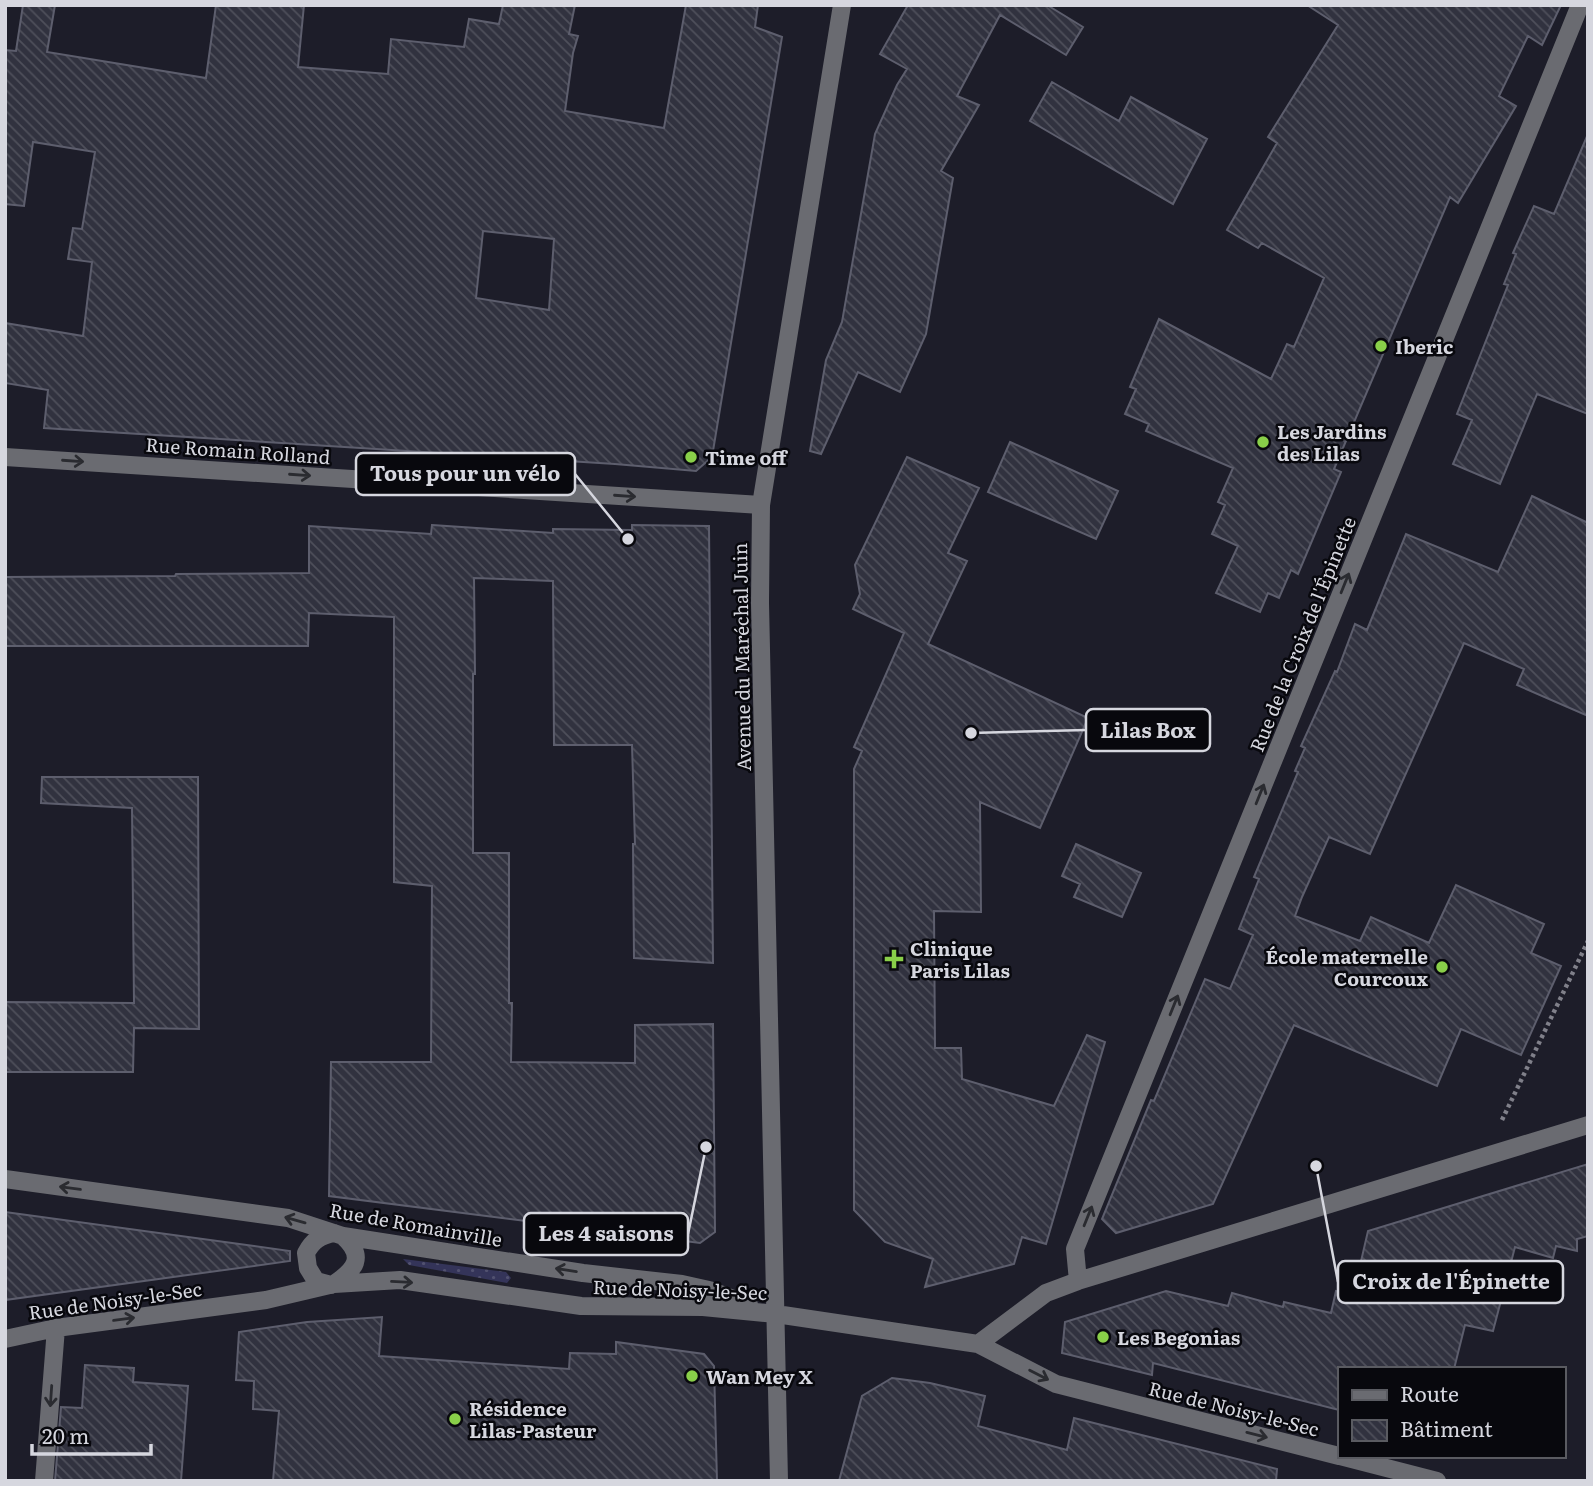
<svg xmlns="http://www.w3.org/2000/svg" width="1593" height="1486" font-family="Literata,serif">
<style>
.grass{fill:url(#grass-dots)}
.building{fill:url(#building-back-hatch);stroke:#5d5e6d;stroke-width:2;fill-rule:evenodd}
.lines{fill:none;stroke-linecap:round;stroke-linejoin:round}
.path{stroke:#80808a;stroke-width:4.5;stroke-dasharray:3.5 3.5;stroke-linecap:butt}
.minor{stroke:#6a6b71;stroke-width:18}
.oneway{stroke:#2a2b30}
.poi-dot{fill:#89cf49;stroke:#08080d;stroke-width:2.5}
.labels{text-anchor:middle;dominant-baseline:central;stroke-width:5;stroke-linejoin:round;paint-order:stroke}
.poi-label{font-size:19px;font-weight:bold;fill:#d6d7df;stroke:#08080d;text-anchor:start}
.street-label{font-size:19px;fill:#d6d7df;stroke:#08080d}
.leader{fill:none;stroke:#d6d7df;stroke-width:2.5}
.callout-dot{fill:#d6d7df;stroke:#08080d;stroke-width:2.5}
.callout{fill:#08080d;stroke:#d6d7df;stroke-width:2.5}
.callout-label{font-size:21px;text-anchor:middle;font-weight:bold;fill:#d6d7df}
</style>
<defs>
<pattern id="grass-dots" width="8" height="8" patternUnits="userSpaceOnUse" patternTransform="scale(1.75)"><rect width="8" height="8" fill="#343459"/><path d="M2 2h.1M6 6h.1" fill="none" stroke="#515170" stroke-width="1.8" stroke-linecap="round"/></pattern>
<pattern id="building-back-hatch" width="6" height="6" patternUnits="userSpaceOnUse" patternTransform="scale(1.75)"><rect width="6" height="6" fill="#31323f"/><path d="M-1 5l2 2M0 0l6 6M5-1l2 2" fill="none" stroke="#4e4f5a"/></pattern>
</defs>
<rect width="100%" height="100%" fill="#1d1d29"/>
<path class="grass" d="M403,1259L506,1272L511,1278L507,1283L409,1265Z"/>
<path class="building" d="M23,5H55L47,52L206,78L216,5H304L298,67L388,74L391,39L464,47L469,19L499,24L503,5H575L569,34L578,36L573,53L565,111L664,128L686,5H758L755,27L782,37L712,457L696,471L615,464L44,428L48,390L5,383V323L83,336L92,262L68,259L73,228L82,229L95,152L33,142L24,206L5,204V50L16,51ZM483,231L554,239L549,310L476,298Z
M908,5H1047L1083,27L1066,55L1000,15L957,96L979,105L941,171L953,178L926,334L900,392L858,372L821,454L810,451L826,360L842,322L875,134L897,85L907,69L880,54Z
M1307,5H1561L1542,45L1528,36L1499,96L1516,106L1458,203L1450,197L1334,469L1341,472L1298,574L1291,570L1279,598L1268,593L1260,612L1216,593L1238,546L1212,534L1225,505L1218,502L1233,468L1146,431L1149,424L1125,414L1136,389L1130,387L1159,319L1271,379L1287,344L1294,347L1324,278L1262,243L1258,248L1227,230L1277,143L1268,137L1338,25Z
M1052,82L1119,121L1131,97L1207,139L1173,204L1030,121Z
M1588,134V414L1537,394L1500,484L1453,464L1472,420L1457,414L1508,285L1504,284L1516,254L1513,253L1534,206L1554,214Z
M1010,442L1118,491L1096,539L988,492Z
M907,457L979,488L948,553L967,561L928,644L1088,718L1040,828L980,802L981,912L934,911L935,1048H961L962,1079L1054,1106L1087,1035L1105,1042L1046,1244L1022,1237L1014,1264L925,1287L933,1259L885,1242L854,1210V769L862,751L854,747L904,633L853,609L860,594L855,565Z
M1532,496L1588,523V716L1517,685L1524,669L1464,643L1370,854L1329,837L1302,897L1295,916L1360,941L1371,917L1429,943L1456,885L1544,924L1531,953L1561,966L1521,1055L1461,1029L1437,1086L1294,1025L1213,1204L1116,1233L1102,1219L1151,1100L1154,1101L1205,979L1230,989L1253,935L1239,929L1259,879L1254,877L1298,772L1295,771L1305,748L1301,746L1335,671L1337,672L1355,624L1367,630L1406,534L1498,572Z
M432,525L553,533V529L632,530V525L709,526L713,963L634,958L633,844H635L632,745H554L553,581L474,578L475,674H473V853H509V1003H512L511,1062L635,1063V1025L713,1024L715,1232L700,1243L329,1196L331,1062H431L432,886L394,882V617L309,613L308,646H5V577L175,576L176,574L309,573V526L431,534Z
M42,777H198L199,1029L134,1028L133,1072H5V1002L134,1003L132,808L41,803Z
M1076,844L1141,873L1122,917L1074,897L1080,884L1062,876Z
M1588,1164V1236L1577,1239V1251L1556,1246L1553,1258L1515,1247L1493,1331L1465,1325L1454,1369H1339V1410L1153,1363L1152,1375L1062,1353L1065,1322L1166,1291L1228,1306L1232,1293L1283,1307L1284,1302L1331,1313L1336,1291L1353,1296L1368,1231Z
M5,1212L290,1251V1261L5,1300Z
M382,1317L379,1356L569,1369L570,1353L616,1354V1342L704,1354L714,1366L717,1481H273L279,1411L253,1409L254,1381L236,1380L239,1332L307,1322Z
M85,1365L134,1368L133,1382L188,1386L181,1481H55L61,1407L82,1408Z
M892,1378L930,1383L985,1396L978,1426L1067,1450L1074,1418L1277,1469L1276,1481H839L862,1396Z"/>
<g class="lines">
<path class="path" d="M1502,1120L1588,941"/>
<path class="minor" d="M5,457L761,505
M5,1179L288,1218L343,1236L583,1273L682,1284L709,1290L749,1305
M1078,1281L1075,1249L1580,5
M334,1284C355,1270 366,1257 343,1236
M331,1285L316,1281L308,1268L306,1253C313,1240 320,1236 334,1233
M5,1339L56,1328L266,1300L334,1284L400,1280L581,1306L703,1307L776,1314L978,1344L1056,1384L1339,1456
M978,1344L1046,1293L1078,1281L1588,1125
M1340,1456L1437,1481
M44,1481L56,1328
M779,1481L760,603L761,505L842,5"/>
</g>
<defs><path id="oneway-shaft" d="M-6 0H5M1.5-3L5.5 0L1.5 3" fill="none" stroke-width="1.6" stroke-linecap="round" stroke-linejoin="round" transform="scale(1.75)"/></defs>
<g class="oneway">
<use href="#oneway-shaft" transform="translate(73 461) rotate(4)"/>
<use href="#oneway-shaft" transform="translate(300 475) rotate(4)"/>
<use href="#oneway-shaft" transform="translate(625 496) rotate(4)"/>
<use href="#oneway-shaft" transform="translate(1345 583) rotate(-68)"/>
<use href="#oneway-shaft" transform="translate(1260 794) rotate(-68)"/>
<use href="#oneway-shaft" transform="translate(1174 1005) rotate(-68)"/>
<use href="#oneway-shaft" transform="translate(70 1188) rotate(-172)"/>
<use href="#oneway-shaft" transform="translate(1088 1216) rotate(-68)"/>
<use href="#oneway-shaft" transform="translate(295 1220) rotate(-164)"/>
<use href="#oneway-shaft" transform="translate(566 1270) rotate(-171)"/>
<use href="#oneway-shaft" transform="translate(402 1282) rotate(3)"/>
<use href="#oneway-shaft" transform="translate(124 1319) rotate(-8)"/>
<use href="#oneway-shaft" transform="translate(1039 1375) rotate(27)"/>
<use href="#oneway-shaft" transform="translate(51 1396) rotate(94)"/>
<use href="#oneway-shaft" transform="translate(1257 1435) rotate(14)"/>
</g>
<g class="poi-dot">
<circle cx="1381" cy="346" r="7"/>
<circle cx="1263" cy="442" r="7"/>
<circle cx="691" cy="457" r="7"/>
<path d="M890.5 948.5h7v7h7v7h-7v7h-7v-7h-7v-7h7z"/>
<circle cx="1442" cy="967" r="7"/>
<circle cx="1103" cy="1337" r="7"/>
<circle cx="692" cy="1376" r="7"/>
<circle cx="455" cy="1419" r="7"/>
</g>
<g class="labels">
<g class="poi-label">
<text x="1395" y="346">Iberic</text>
<text x="1277" y="431">Les Jardins<tspan x="1277" dy="22">des Lilas</tspan></text>
<text x="705" y="457">Time off</text>
<text x="910" y="948">Clinique<tspan x="910" dy="22">Paris Lilas</tspan></text>
<text x="1428" y="956" text-anchor="end">École maternelle<tspan x="1428" dy="22">Courcoux</tspan></text>
<text x="1117" y="1337">Les Begonias</text>
<text x="706" y="1376">Wan Mey X</text>
<text x="469" y="1408">Résidence<tspan x="469" dy="22">Lilas-Pasteur</tspan></text>
</g>
<g class="street-label">
<text transform="translate(238 450) rotate(4)">Rue Romain Rolland</text>
<text transform="translate(1302 634) rotate(-68)">Rue de la Croix de l'Épinette</text>
<text transform="translate(741 657) rotate(-91)">Avenue du Maréchal Juin</text>
<text transform="translate(416 1224) rotate(10)">Rue de Romainville</text>
<text transform="translate(680 1289) rotate(2)">Rue de Noisy-le-Sec</text>
<text transform="translate(115 1300) rotate(-8)">Rue de Noisy-le-Sec</text>
<text transform="translate(1234 1408) rotate(14)">Rue de Noisy-le-Sec</text>
</g>
</g>
<path class="leader" d="M628 539L575 474M971 733L1086 730M706 1147L688 1234M1316 1166L1338 1282"/>
<g class="callout-dot">
<circle cx="628" cy="539" r="7"/>
<circle cx="971" cy="733" r="7"/>
<circle cx="706" cy="1147" r="7"/>
<circle cx="1316" cy="1166" r="7"/>
</g>
<g class="callout">
<rect x="356" y="453" width="219" height="42" rx="7"/>
<rect x="1086" y="709" width="124" height="42" rx="7"/>
<rect x="524" y="1213" width="164" height="42" rx="7"/>
<rect x="1338" y="1261" width="225" height="42" rx="7"/>
</g>
<g class="callout-label">
<text x="465" y="481">Tous pour un vélo</text>
<text x="1148" y="738">Lilas Box</text>
<text x="606" y="1241">Les 4 saisons</text>
<text x="1451" y="1289">Croix de l'Épinette</text>
</g>
<rect width="1593" height="1486" fill="none" stroke="#d6d7df" stroke-width="14"/>
<rect x="1338" y="1367" width="228" height="91" fill="#08080d" stroke="#5a5b61" stroke-width="2"/>
<rect x="1352" y="1390" width="35" height="10" fill="#6a6b71" stroke="#5a5b61" stroke-width="2"/>
<text x="1400" y="1402" font-size="21" fill="#d6d7df">Route</text>
<rect x="1352" y="1420" width="35" height="21" fill="url(#building-back-hatch)" stroke="#5a5b61" stroke-width="2"/>
<text x="1400" y="1437" font-size="21" fill="#d6d7df">Bâtiment</text>
<path d="M32 1444v10h119v-10" fill="none" stroke="#d6d7df" stroke-width="3.5"/>
<text x="42" y="1444" font-size="21" fill="#d6d7df" stroke="#08080d" stroke-width="5" paint-order="stroke">20 m</text>
</svg>
